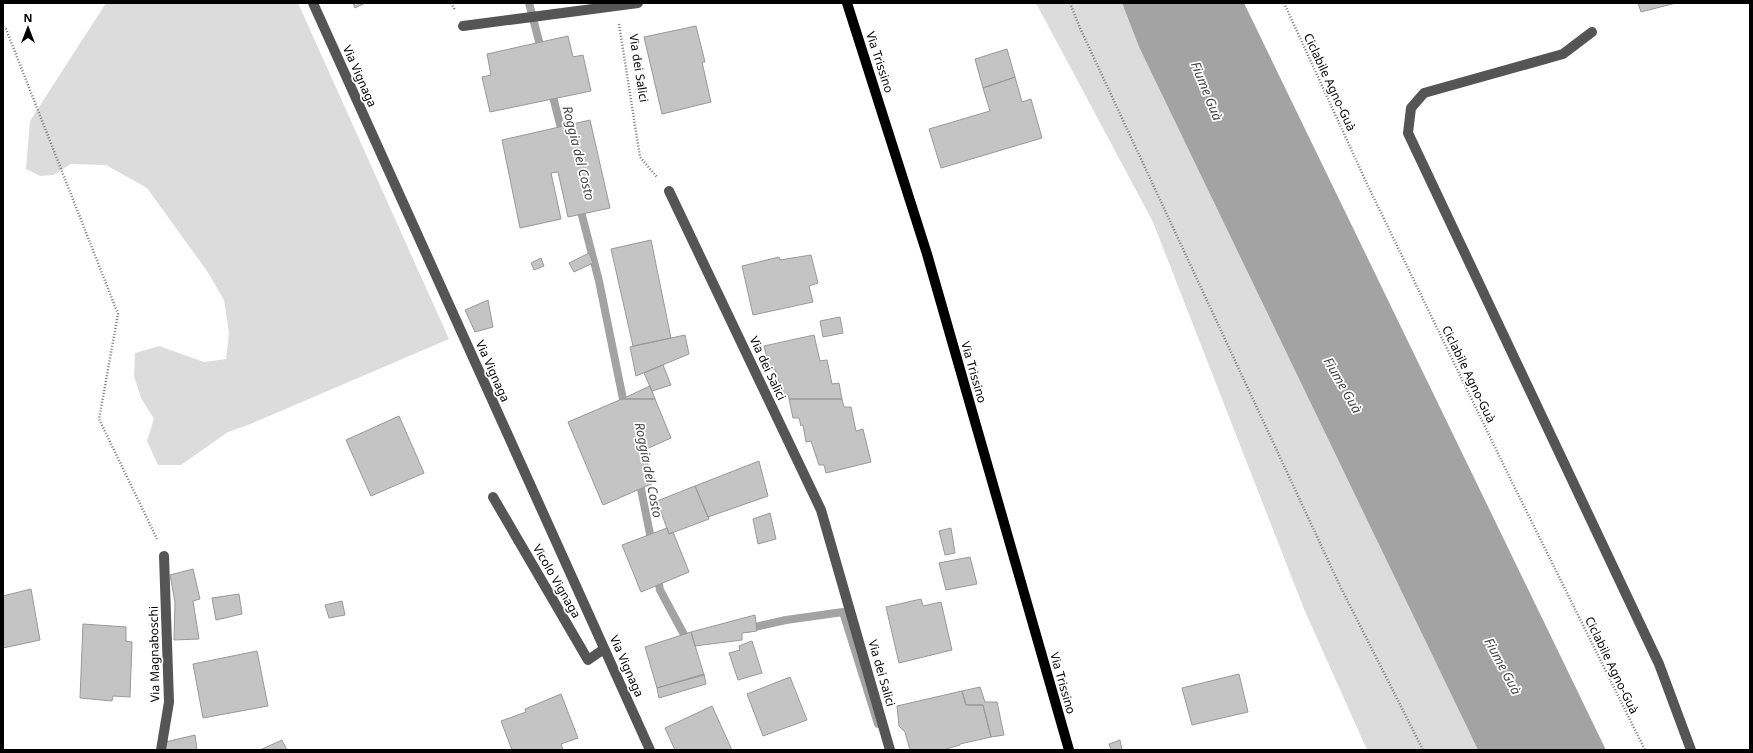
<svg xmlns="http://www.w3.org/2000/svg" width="1753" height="753" font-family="'Noto Sans',sans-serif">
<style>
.green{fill:#dcdcdc}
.water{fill:#a3a3a3}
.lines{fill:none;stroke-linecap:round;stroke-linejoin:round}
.stream{stroke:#a3a3a3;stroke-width:8}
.building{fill:#c4c4c4;stroke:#999}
.path{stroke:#777;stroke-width:2.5;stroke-dasharray:1 2;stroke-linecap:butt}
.minor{stroke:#555;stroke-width:10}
.major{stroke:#000;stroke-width:10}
.labels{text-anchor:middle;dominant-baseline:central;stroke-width:3.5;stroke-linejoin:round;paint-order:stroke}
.street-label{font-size:12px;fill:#000;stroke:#fff}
.water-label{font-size:13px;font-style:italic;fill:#444;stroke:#fff}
</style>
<rect width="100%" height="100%" fill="#fff"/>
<path class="green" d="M106,3H298L449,339L248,425L228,432L181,465H158L147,441L154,419L141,398L134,376L135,353L159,346L204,362L226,359L229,333L224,300L207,271L147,188L106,165L71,164L53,175L40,176L26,169L30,121Z
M1036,3H1122L1139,47L1478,750H1367L1304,609L1153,222Z"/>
<path class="water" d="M1122,3H1244L1606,750H1478L1139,47Z"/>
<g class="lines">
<path class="stream" d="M529,3L542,53
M551,89L563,136
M579,204L599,281L625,409
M639,479L652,544
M657,574L660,590L688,642
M746,629L786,620L843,612L878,724"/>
</g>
<path class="building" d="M353,3H365L355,8Z
M1638,3H1676L1641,12Z
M696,26L705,62H702L711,102L662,114L644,37Z
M568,36L573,57L583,55L591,91L490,112L482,77L491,75L487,54Z
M1007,49L1015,77L983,88L975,59Z
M1015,77L1022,102L1031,99L1042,138L941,168L929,129L990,111L983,88Z
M590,120L610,208L568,217L558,172L551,173L561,219L520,228L502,140Z
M651,240L671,338L633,346L611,249Z
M589,253L593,263L574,272L569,263Z
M811,255L818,283L809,286L813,302L753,315L742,266L779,257L780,260Z
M541,258L544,266L534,270L531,263Z
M488,300L493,327L475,332L465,310Z
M840,317L843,333L823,337L820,321Z
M685,335L689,354L636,376L630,347Z
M814,335L820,361L827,360L832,384L839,383L842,399H789L788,394L783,395L775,369L770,370L764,346Z
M663,365L671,385L652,391L644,373Z
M650,386L655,399H622Z
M622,399H655L671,438L642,451L656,482L603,505L568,422Z
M789,399H842L844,407H851L856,431L863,429L871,462L826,473L824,465H819L811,441L806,442L803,425L801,426L799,418H793Z
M399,416L424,473L371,496L346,440Z
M759,461L768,496L708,517L695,486Z
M695,486L709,519L669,534L657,501Z
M770,513L776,539L758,544L753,519Z
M667,528L669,534L673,532L689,572L641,592L622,545Z
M951,528L955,553L945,555L939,531Z
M970,557L977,584L946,590L939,563Z
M193,569L200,599L193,601L199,639L174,640L175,602L170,575Z
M31,589L40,640L3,648V596Z
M239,594L242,614L216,620L212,598Z
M921,599L923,606L941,602L952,650L899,663L886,607Z
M342,601L345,615L329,618L325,605Z
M755,615L757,631L742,633V640L695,646L691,632Z
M83,624L126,627V641L132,642L130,697L113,696L112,701L80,698Z
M691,632L704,675L657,688L645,647Z
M752,641L762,673L738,680L729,653L740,650L739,646Z
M257,651L268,706L203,718L193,664Z
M704,674L706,684L659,698L657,688Z
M1239,674L1248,712L1192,725L1182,688Z
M790,677L807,720L763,736L747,694Z
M980,687L985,702H997L1004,735L991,737L983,705H966L962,691Z
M962,691L966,705H983L991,737L960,744V745L943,750H910L905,732L899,726L897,706Z
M561,694L578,738L561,744L563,750H512L501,721L526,712L525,709Z
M712,706L732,750H675L665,728Z
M195,735L197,750H159L161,743Z
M282,740L287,750H260Z
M1120,740L1122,750H1111L1109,744Z"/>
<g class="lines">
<path class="path" d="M451,3L455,10
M1070,3L1080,28L1340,586L1423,750
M1284,3L1368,186L1509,476L1645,750
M619,24L640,157L657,177
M3,27L6,29L118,314L99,419L157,539"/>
<path class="minor" d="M313,3L650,750
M463,26L638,3
M1592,32L1563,54L1424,93L1411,108L1408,133L1659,664L1691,750
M669,191L821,510L890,750
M493,497L588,660L604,649
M161,750L169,702L164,556"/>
<path class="major" d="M847,3L927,254L1069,750"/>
</g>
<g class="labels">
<g class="street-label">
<text transform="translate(880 62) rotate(72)">Via Trissino</text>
<text transform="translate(639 68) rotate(81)">Via dei Salici</text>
<text transform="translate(360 76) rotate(66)">Via Vignaga</text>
<text transform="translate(1330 82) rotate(65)">Ciclabile Agno-Guà</text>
<text transform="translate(768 368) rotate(65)">Via dei Salici</text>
<text transform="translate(493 371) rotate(66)">Via Vignaga</text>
<text transform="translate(974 372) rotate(74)">Via Trissino</text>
<text transform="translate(1469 374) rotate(64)">Ciclabile Agno-Guà</text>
<text transform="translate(557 581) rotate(60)">Vicolo Vignaga</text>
<text transform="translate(154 654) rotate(-91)">Via Magnaboschi</text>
<text transform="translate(1612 665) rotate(64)">Ciclabile Agno-Guà</text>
<text transform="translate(627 666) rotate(66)">Via Vignaga</text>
<text transform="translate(882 673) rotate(74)">Via dei Salici</text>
<text transform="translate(1063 683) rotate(74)">Via Trissino</text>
</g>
<g class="water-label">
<text transform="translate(1207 91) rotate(68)">Fiume Guà</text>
<text transform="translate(579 153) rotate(76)">Roggia del Costo</text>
<text transform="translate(1343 385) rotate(60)">Fiume Guà</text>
<text transform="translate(649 470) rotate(79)">Roggia del Costo</text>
<text transform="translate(1503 666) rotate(62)">Fiume Guà</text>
</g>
</g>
<rect width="1753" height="753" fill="none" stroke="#000000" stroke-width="8"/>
<g transform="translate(28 28)" stroke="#ffffff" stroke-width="3" paint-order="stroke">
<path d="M0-3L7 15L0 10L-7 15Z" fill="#000000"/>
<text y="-6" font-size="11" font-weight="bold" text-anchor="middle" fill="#000000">N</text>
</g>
</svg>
